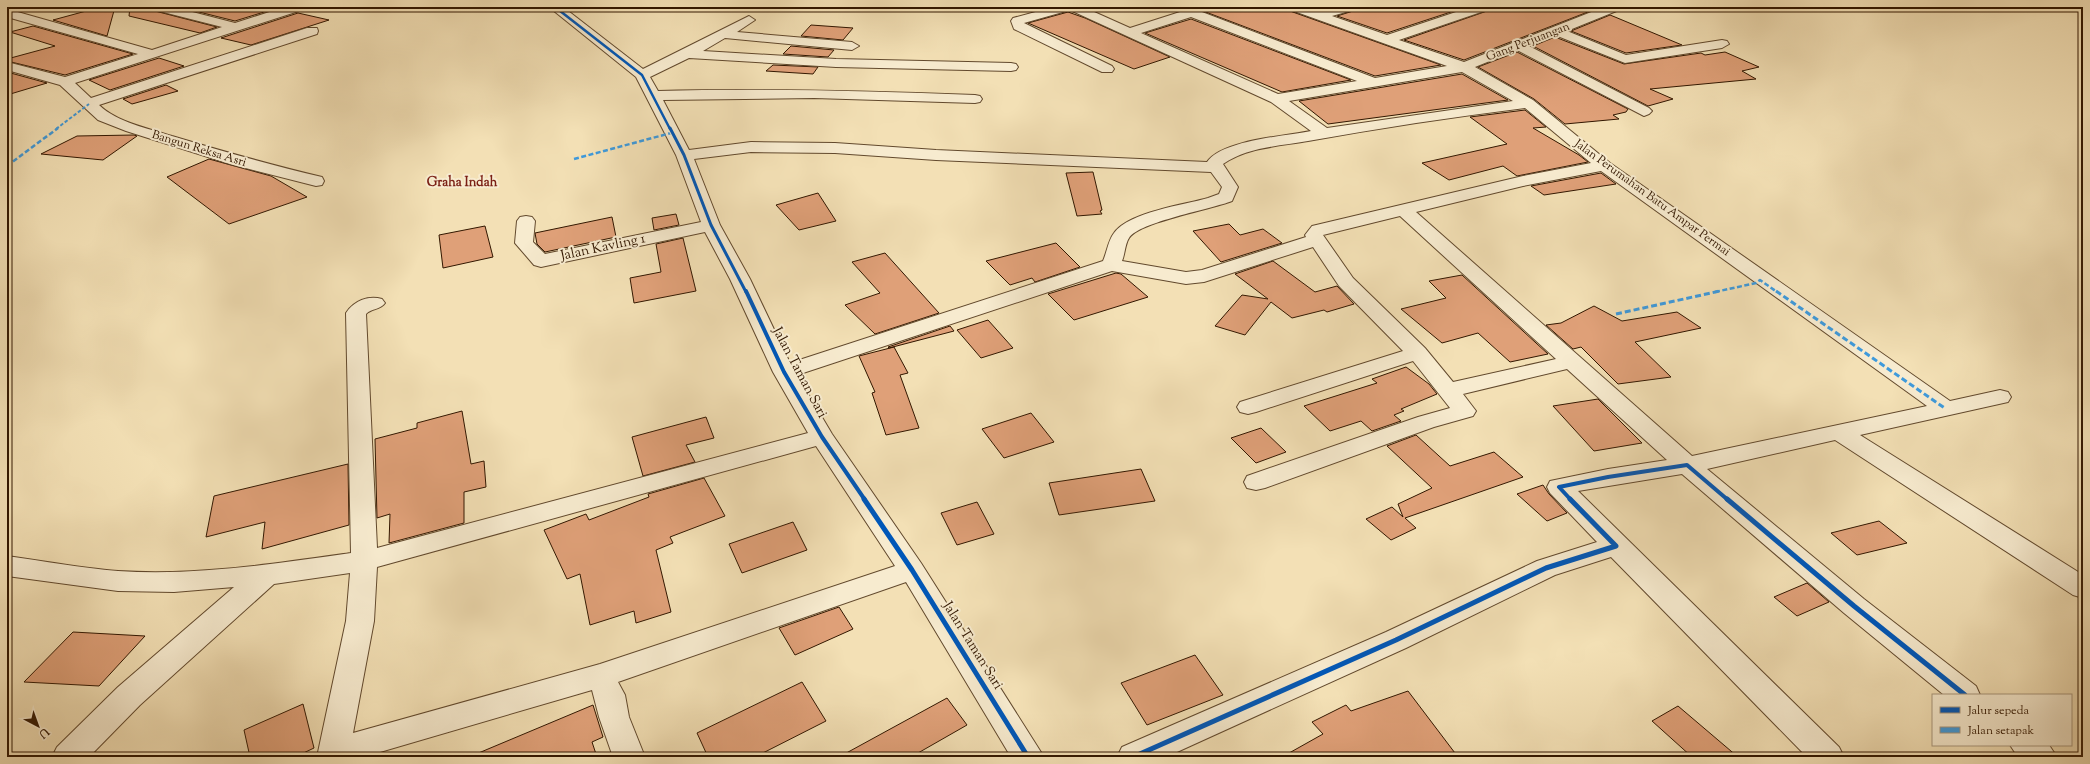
<svg xmlns="http://www.w3.org/2000/svg" width="2090" height="764" font-family="'Sorts Mill Goudy',serif">
<style>
.building{fill:#dfa078;stroke:#321700}
.lines{fill:none;stroke-linecap:round;stroke-linejoin:round}
.minor-casing{stroke:#62492d;stroke-width:2}
.minor{fill:#f7ebcf;fill-rule:evenodd}
.quiet-far2{stroke:#3e9adc;stroke-width:2;stroke-dasharray:3.5 2;stroke-linecap:butt}
.quiet-far1{stroke:#3e9adc;stroke-width:2.5;stroke-dasharray:5 2.5;stroke-linecap:butt}
.quiet{stroke:#3e9adc;stroke-width:3;stroke-dasharray:6 3;stroke-linecap:butt}
.cycleway-far3-casing{stroke:#f7ebcf;stroke-width:4}
.cycleway-far2-casing{stroke:#f7ebcf;stroke-width:5}
.cycleway-far1-casing{stroke:#f7ebcf;stroke-width:6}
.cycleway-casing{stroke:#f7ebcf;stroke-width:8}
.cycleway-far3{stroke:#0057b8;stroke-width:2.5}
.cycleway-far2{stroke:#0057b8;stroke-width:3}
.cycleway-far1{stroke:#0057b8;stroke-width:4}
.cycleway{stroke:#0057b8;stroke-width:5}
.labels{text-anchor:middle;dominant-baseline:central;stroke-width:4;stroke-linejoin:round;paint-order:stroke}
.far-street-label{font-size:12px;fill:#321700;stroke:#f7ebcf}
.far-quarter-label{font-size:13px;font-weight:bold;fill:#7a1f14;stroke:#f7ebcf}
.street-label{font-size:14px;fill:#321700;stroke:#f7ebcf}
</style>
<rect width="100%" height="100%" fill="#f3e0b5"/>
<filter id="stains"><feTurbulence type="fractalNoise" baseFrequency=".005" numOctaves="4"/><feColorMatrix values="0 0 0 0 .2 0 0 0 0 .09 0 0 0 0 .02 0 0 0 .5 -.17"/></filter>
<radialGradient id="worn" r=".72"><stop offset=".6" stop-color="#630" stop-opacity="0"/><stop offset="1" stop-color="#630" stop-opacity=".3"/></radialGradient>
<path class="building" d="M101,7H115L107,36L53,20Z
M130,7H152L155,11L217,27L200,33L129,16Z
M179,7H273L277,8L235,21Z
M1214,7H1288L1290,11L1441,65L1375,76L1203,11Z
M1356,7H1466L1387,33L1337,16L1353,11Z
M1490,7H1583L1593,10L1464,60L1404,40L1487,11Z
M1068,12L1085,18L1170,57L1134,69L1028,23Z
M298,13L329,20L251,45L221,38Z
M1610,15L1615,17L1682,45L1626,53L1571,31Z
M1191,19L1351,80L1282,92L1145,33Z
M811,25L853,28L843,40L801,36Z
M33,26L133,54L65,75L7,61V59L55,46L10,32Z
M1555,37L1624,64L1701,53L1705,55L1725,52L1759,67L1742,71L1756,79L1650,89L1673,99L1648,106L1533,46Z
M791,46L834,50L828,57L783,54Z
M1517,52L1628,109L1626,112L1613,115L1619,119L1565,124L1534,99L1478,67Z
M159,58L184,66L110,90L89,80Z
M773,65L818,67L813,74L766,71Z
M7,72L47,83L7,95Z
M1462,74L1508,100L1328,124L1299,101Z
M166,85L178,91L132,104L123,99Z
M1525,110L1546,127L1533,128L1579,155L1588,162L1517,176L1503,166L1449,180L1422,163L1507,144L1470,117Z
M134,135L137,136L103,160L41,154L77,136Z
M209,159L271,176L307,197L229,224L167,177Z
M1093,172L1102,210L1100,211L1102,214L1077,216L1066,173Z
M1601,173L1616,184L1544,195L1531,186Z
M818,193L836,221L799,230L776,205Z
M676,214L679,225L654,230L652,218Z
M612,217L616,237L545,252L537,244L535,233Z
M1229,224L1240,235L1263,229L1282,243L1221,262L1193,231Z
M485,226L493,257L443,268L439,235Z
M683,238L696,291L634,303L630,278L661,272L656,244Z
M1056,243L1080,267L1035,282L1032,278L1010,285L986,261Z
M885,253L939,313L875,334L845,305L880,293L852,262Z
M1273,261L1315,292L1337,286L1354,304L1327,312L1324,310L1292,318L1271,302L1245,335L1215,326L1242,295L1268,299L1235,274Z
M1116,273L1121,274L1148,297L1074,320L1048,294Z
M1462,275L1548,354L1510,362L1478,333L1442,343L1401,309L1446,298L1429,281Z
M1594,306L1622,321L1677,312L1701,328L1635,342L1671,377L1618,384L1581,347L1573,349L1546,325L1561,323Z
M988,320L1013,348L981,358L957,330Z
M950,326L954,331L889,348L888,347Z
M894,347L908,373L900,375L919,428L886,435L872,393L875,392L859,356Z
M1406,367L1429,384L1437,394L1401,409L1404,411L1394,415L1401,421L1372,431L1361,421L1330,431L1304,406L1377,383L1372,379Z
M1598,399L1642,443L1594,451L1553,406Z
M462,411L471,464L484,461L486,487L464,492V523L389,543L390,514L377,518L375,439L417,428V423Z
M1031,413L1054,442L1004,458L982,429Z
M706,417L714,438L686,445L695,462L643,476L632,437Z
M1261,428L1286,452L1256,463L1231,438Z
M1416,435L1450,466L1494,452L1523,477L1405,518L1416,528L1391,540L1366,519L1392,507L1403,517L1398,504L1432,488L1387,446Z
M348,464L349,525L262,549L265,522L206,537L214,496Z
M1141,469L1155,501L1059,515L1049,483Z
M704,478L725,516L670,537L673,543L656,550L671,612L636,623L634,611L590,625L580,574L567,579L544,530L586,514L589,520L649,497L648,494Z
M1543,485L1549,494L1567,513L1547,521L1517,494Z
M977,502L994,534L957,545L941,513Z
M1879,521L1907,543L1857,555L1831,533Z
M793,522L807,550L742,573L729,544Z
M1807,583L1829,602L1797,616L1774,597Z
M839,607L853,629L795,655L779,628Z
M73,632L145,636L99,686L24,682Z
M1195,655L1223,695L1147,725L1121,683Z
M802,682L826,721L755,757H708L697,733Z
M1408,691L1458,757H1282L1323,734L1312,722L1346,705L1351,711Z
M947,698L967,725L911,757H839Z
M303,704L314,748L295,757H250L244,730Z
M593,705L603,737L592,742L597,757H469Z
M1678,706L1738,757H1692L1652,721Z"/>
<g class="lines">
<defs>
<path id="minor" d="M153,7H173L235,23L285,7H304L302,10L75,83L91,98L307,28H317L318,31L317,34L99,105C118,123 148,128 172,136C222,151 271,165 322,177L324,181L322,185L316,186L230,164L126,131L98,120L60,85L7,70V62L65,77L138,54L7,17V9L152,50L222,27L155,10Z
M549,7H563L643,69L749,16L755,20L737,32L852,42L859,46L852,50L725,38L703,51L836,59L1011,63L1016,64L1018,67L1016,70L1011,71L836,67L689,58L650,77L658,91C764,88 869,91 975,95L980,96L982,99L980,102L975,103L814,98L663,100L689,150L751,142L835,143L936,150L1207,162C1222,140 1286,136 1311,131L1271,102L1070,10L1024,23L1112,66L1114,69L1112,72H1102L1014,29L1011,21L1013,18L1054,7H1083L1130,28L1180,12L1171,7L1201,8L1202,12L1375,78L1447,66L1291,10L1289,7H1307L1320,11L1335,7H1355L1353,10L1332,16L1387,35L1471,7H1489L1487,10L1399,40L1464,62L1604,7H1621L1619,10L1567,31L1626,55L1722,40L1727,41L1729,44L1722,48L1625,63L1555,35L1529,46L1649,108L1652,111L1649,114L1644,116L1517,50L1475,67L1533,100L1610,163L1950,401L2000,390L2008,392L2011,397L2008,402L1860,435L2083,575V598L2073,595L1835,440L1707,469L1864,599L1976,686L1980,695H1944L1844,613L1682,474L1578,491L1839,747L1844,757H1807L1611,557L1555,575L1406,648L1166,757H1117L1122,747L1386,632L1537,561L1597,542L1550,493L1547,487L1550,481L1608,469L1667,460L1567,369L1463,394L1476,411L1473,416L1434,427L1265,488L1256,490L1247,488L1244,482L1247,476L1418,417L1450,408L1413,361L1256,412L1248,414L1240,412L1237,407L1240,402L1403,351L1339,286L1313,247L1204,282L1186,284L1112,271L797,375L832,434L921,563L1044,757H1011L906,582L618,682L625,695L629,717L645,757H613L599,717L592,690L363,757H317L346,621L350,573L274,584L140,705L89,757H52L57,747L118,687L234,587L174,592L118,591L7,576V556C44,561 81,568 118,571C196,576 274,564 351,553L346,313C354,301 368,295 382,299L385,303C380,310 372,308 366,314L377,548L808,433L773,372L730,279L705,232L541,267L534,265L515,243L517,221L520,217L526,216L532,217L535,221L533,242L545,254L701,222L676,155L636,77ZM1191,17L1357,81L1278,94L1141,33ZM1462,72L1513,101L1327,128L1289,101ZM1525,108L1591,163L1523,176L1312,226L1305,235L1306,237L1202,270L1186,272L1122,261C1125,254 1125,244 1129,238C1139,222 1212,209 1232,201L1238,187L1223,164C1248,147 1280,146 1308,141C1380,128 1452,117 1525,108ZM751,152L835,153L936,160L1211,172L1222,187L1219,194L1208,198C1184,205 1129,212 1114,233C1108,241 1107,252 1103,261L790,363L750,279L720,225L694,159ZM1601,171L1927,406L1692,456L1416,212L1523,186ZM1400,216L1556,359L1453,382L1425,348L1353,278L1323,235ZM816,446L895,566L600,664L353,733L374,621L377,567Z
M2010,745H2049L2057,757H2018Z"/>
</defs>
<use href="#minor" class="minor-casing"/>
<use href="#minor" class="minor"/>
<path class="quiet-far2" d="M56,129L89,104"/>
<path class="quiet-far1" d="M574,159L671,133
M7,166L58,128
M1715,292L1756,283L1760,280L1777,292"/>
<path class="quiet" d="M1776,291L1946,409
M1616,314L1720,291"/>
<defs>
<path id="cycleway-far3" d="M555,7L642,75L670,129"/>
<path id="cycleway-far2" d="M670,128L684,155L711,225L746,292"/>
<path id="cycleway-far1" d="M746,291L784,372L822,437L865,500
M1571,500L1559,487L1608,477L1687,465L1728,500"/>
<path id="cycleway" d="M864,499L912,570L1028,757
M1727,499L1854,606L1965,695
M1133,757L1396,640L1546,568L1616,546L1570,499"/>
</defs>
<use href="#cycleway-far3" class="cycleway-far3-casing"/>
<use href="#cycleway-far2" class="cycleway-far2-casing"/>
<use href="#cycleway-far1" class="cycleway-far1-casing"/>
<use href="#cycleway" class="cycleway-casing"/>
<use href="#cycleway-far3" class="cycleway-far3"/>
<use href="#cycleway-far2" class="cycleway-far2"/>
<use href="#cycleway-far1" class="cycleway-far1"/>
<use href="#cycleway" class="cycleway"/>
</g>
<g class="labels">
<g class="far-street-label">
<text transform="translate(1528 42) rotate(-21)">Gang Perjuangan</text>
<text transform="translate(199 149) rotate(17)">Bangun Reksa Asri</text>
<text transform="translate(1652 198) rotate(36)">Jalan Perumahan Batu Ampar Permai</text>
</g>
<g class="far-quarter-label">
<text x="462" y="183">Graha Indah</text>
</g>
<g class="street-label">
<text transform="translate(603 248) rotate(-12)">Jalan Kavling 1</text>
<text transform="translate(799 373) rotate(62)">Jalan Taman Sari</text>
<text transform="translate(972 646) rotate(58)">Jalan Taman Sari</text>
</g>
</g>
<rect width="2090" height="764" fill="none" stroke="#f3e0b5" stroke-width="24"/>
<rect x="8" y="8" width="2074" height="748" fill="none" stroke="#321700" stroke-width="2"/>
<rect x="12" y="12" width="2066" height="740" fill="none" stroke="#321700"/>
<rect x="1932" y="694" width="140" height="52" fill="#f7ebcf" stroke="#a8967c"/>
<rect x="1940" y="707" width="20" height="6" fill="#0057b8" stroke="#a8967c"/>
<text x="1968" y="714" font-size="12" fill="#321700">Jalur sepeda</text>
<rect x="1940" y="727" width="20" height="6" fill="#3e9adc" stroke="#a8967c"/>
<text x="1968" y="734" font-size="12" fill="#321700">Jalan setapak</text>
<g transform="translate(38 726) rotate(139)" stroke="#f7ebcf" stroke-width="3" paint-order="stroke">
<path d="M0-3L7 15L0 10L-7 15Z" fill="#321700"/>
<text y="-6" font-size="11" font-weight="bold" text-anchor="middle" fill="#321700">U</text>
</g>
<rect width="100%" height="100%" filter="url(#stains)"/>
<rect width="100%" height="100%" fill="url(#worn)"/>
</svg>
